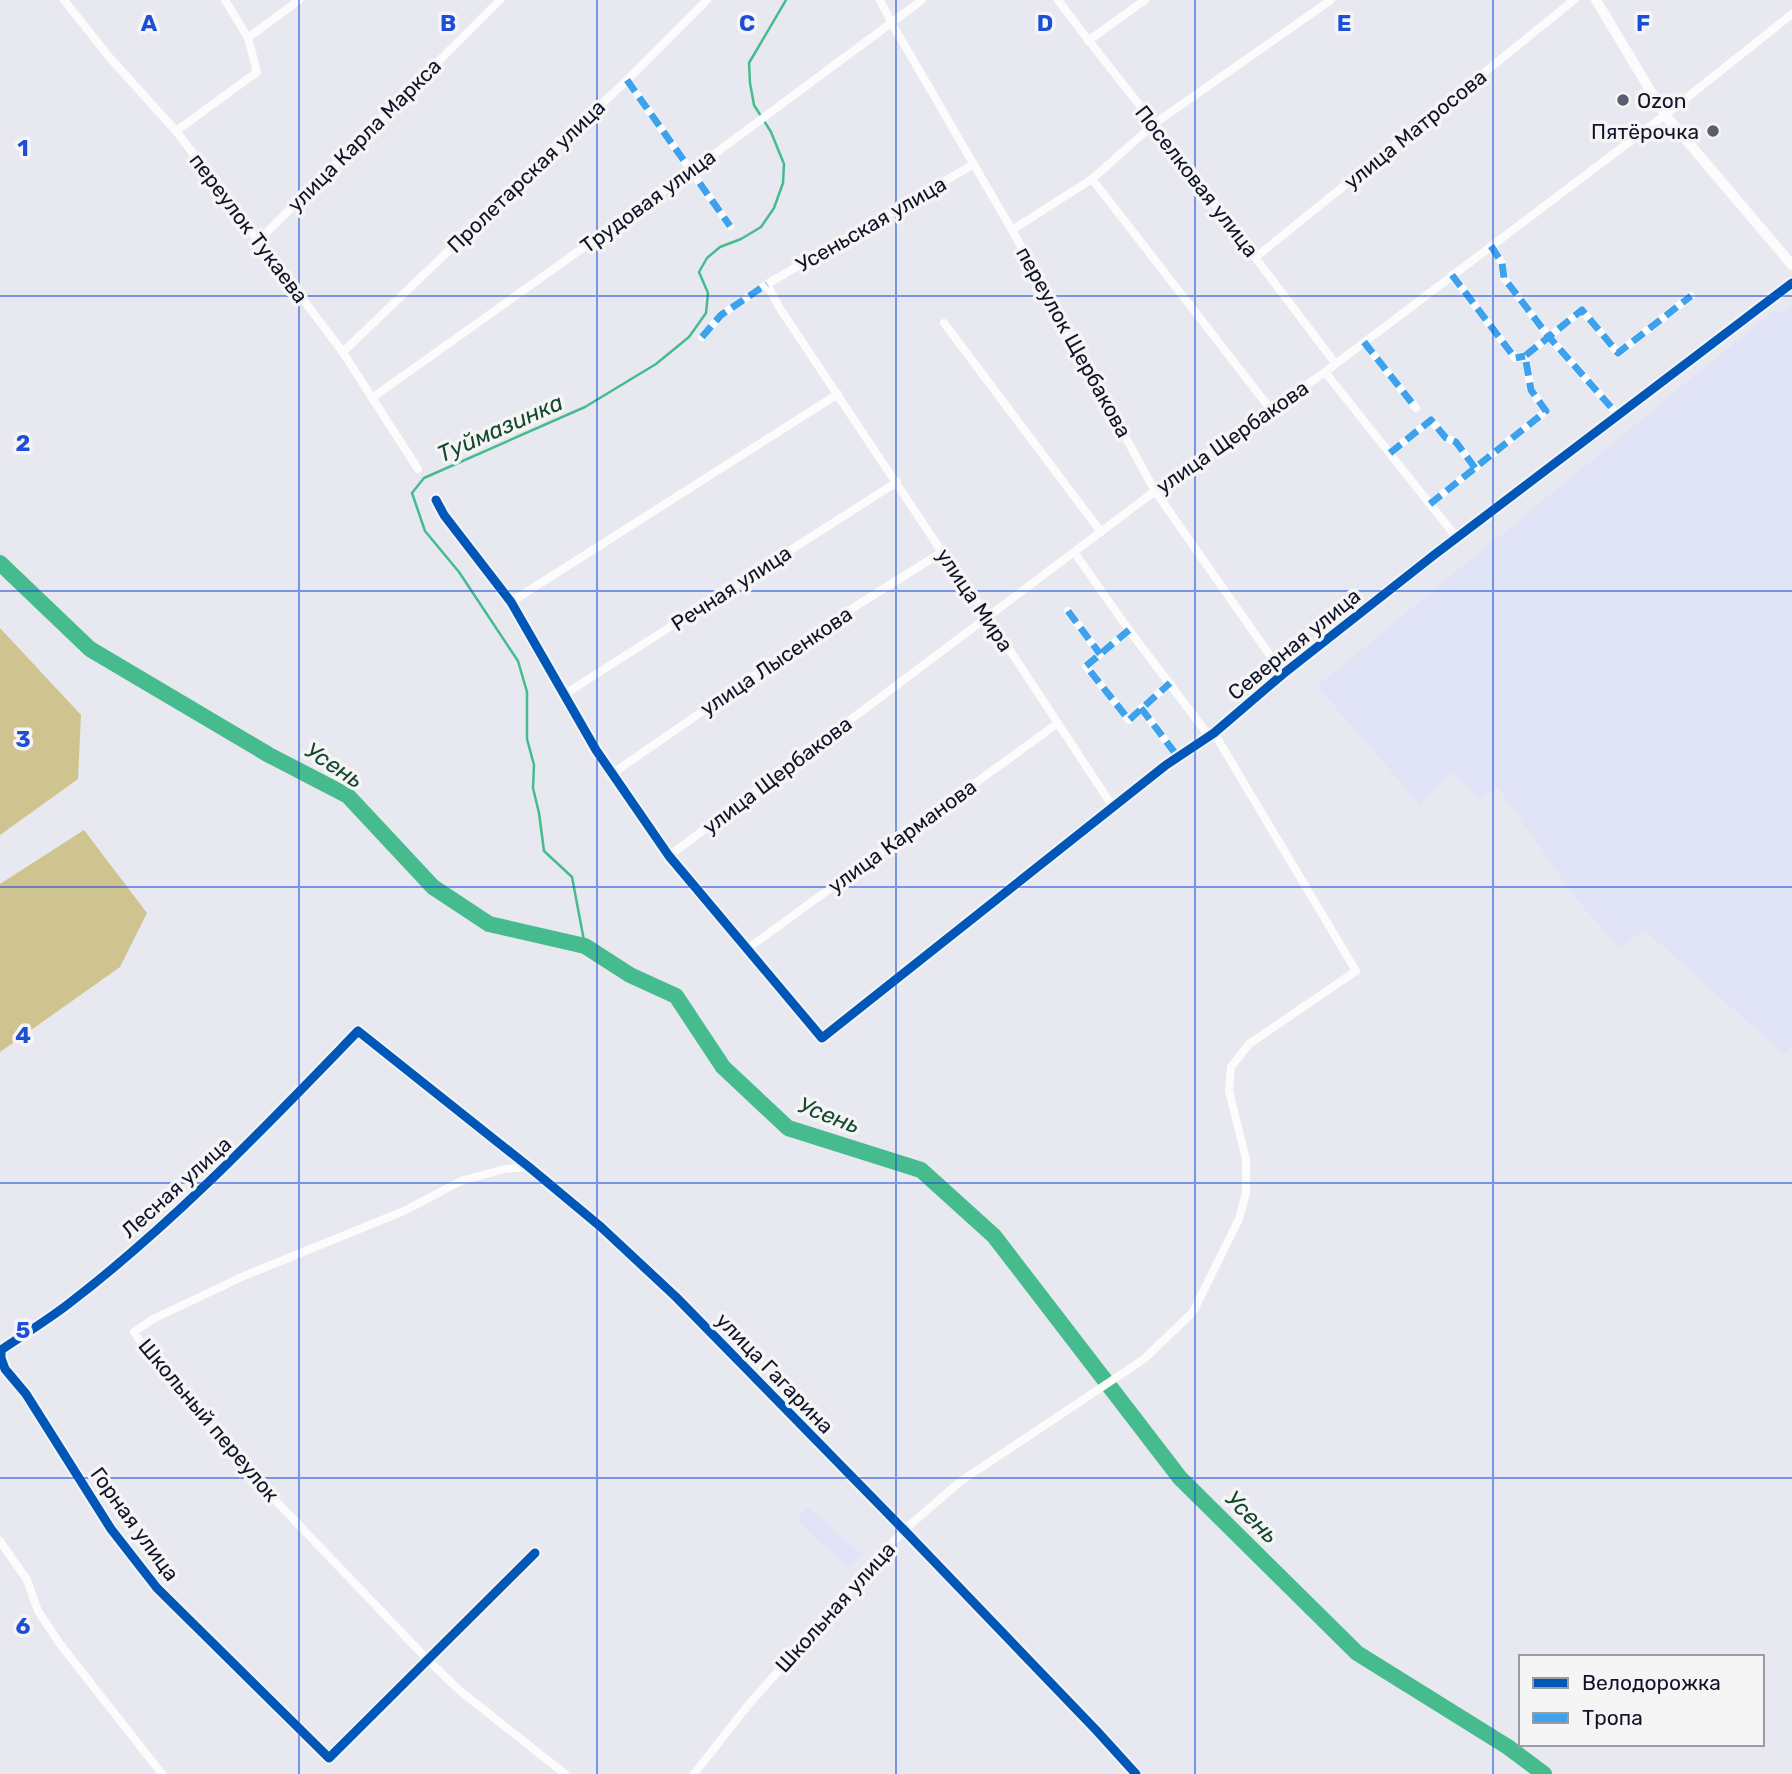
<svg xmlns="http://www.w3.org/2000/svg" width="1792" height="1774" font-family="Rubik,sans-serif">
<style>
.built{fill:#e0e4f6}
.forest{fill:#cfc48f}
.lines{fill:none;stroke-linecap:round;stroke-linejoin:round}
.stream{stroke:#46bb8e;stroke-width:2.5}
.river{stroke:#46bb8e;stroke-width:16}
.street{stroke:#fcfcfd;stroke-width:8}
.secondary{stroke:#fcfcfd;stroke-width:10}
.quiet{stroke:#3da2eb;stroke-width:7;stroke-dasharray:14 7;stroke-linecap:butt}
.cycleway-casing{stroke:#f5f5f5;stroke-width:13}
.cycleway{stroke:#0057b8;stroke-width:9}
.grid{fill:none;stroke:#1d4ed8;stroke-width:2;stroke-opacity:0.55}
.poi-dot{fill:#5c5e6f;stroke:#f5f5f5;stroke-width:2.5}
.labels{text-anchor:middle;dominant-baseline:central;stroke-width:7;stroke-linejoin:round;paint-order:stroke}
.poi-label{font-size:21px;fill:#111329;stroke:#f5f5f5;text-anchor:start}
.street-label{font-size:21px;fill:#111329;stroke:#f5f5f5}
.water-label{font-size:23px;font-style:italic;fill:#14492e;stroke:#f5f5f5}
.grid-label{font-size:23px;text-anchor:middle;font-weight:bold;fill:#1d4ed8;stroke:#f5f5f5;stroke-width:7;stroke-linejoin:round;paint-order:stroke}
</style>
<rect width="100%" height="100%" fill="#e8e9f0"/>
<path class="built" d="M1792,306V1045L1784,1054L1644,930L1620,948L1576,899L1498,788L1478,800L1453,773L1420,805L1317,686L1776,309L1781,314Z
M808,1507L861,1554L848,1568L796,1520Z"/>
<path class="forest" d="M0,628L81,715L78,779L0,835Z
M84,830L147,913L120,967L0,1052V884Z"/>
<g class="lines">
<path class="stream" d="M585,946L572,877L544,851L539,813L533,788L534,765L527,739V692L518,661L459,572L425,531L412,493L424,478L585,407L656,364L689,337L706,313L708,293L699,272L707,258L720,247L741,239L761,227L774,208L783,183L784,164L771,132L754,105L750,83L749,63L786,0"/>
<path class="river" d="M0,563L90,649L269,755L348,796L433,887L489,924L585,946L630,975L676,996L723,1067L788,1128L921,1170L994,1236L1180,1478L1357,1653L1508,1747L1544,1774"/>
<path class="street" d="M64,0L110,58L176,131L342,351L418,469
M880,0L891,22L1012,230L1155,491L1283,674
M1058,0C1090,43 1123,84 1156,126C1216,205 1276,284 1335,363
M248,38L299,0
M1088,41L1145,0
M627,80L730,226
M176,131L257,72L248,38L225,0
M1092,179L1272,411
M1012,230L1092,179L1154,124L1331,0
M259,240L500,0
M1491,246L1502,263L1504,278L1549,337L1618,415
M1256,257L1574,0
M1452,275L1515,358L1525,356
M767,284L779,307L942,552L988,617L1113,807
M944,323L1101,532
M702,337L721,315L767,284L974,164
M1364,342L1416,408
M342,351L347,348L627,80L707,0
M1325,372L1457,538
M372,398L701,164L922,0
M1390,453L1431,420L1446,438L1456,442L1475,468
M436,500L444,515L511,602L596,750L669,856L822,1038L1166,765L1214,733L1283,674L1434,555L1792,283
M1430,504L1546,411L1531,390L1525,356L1582,310L1618,353L1691,296
M1074,552L1129,630L1209,736
M511,602L838,394
M1068,611L1100,654
M1129,630L1086,666L1129,720L1170,683
M565,694L897,482
M1141,708L1178,757
M613,773L845,613L942,552
M669,856L1155,491L1325,372L1665,115L1792,14
M747,949L1058,723
M529,1167L505,1169L461,1181L404,1211L244,1276L153,1319L134,1332L157,1365L275,1500L427,1659L459,1690L565,1774
M0,1541L27,1580L38,1611L60,1644L162,1774
M535,1553L329,1758L157,1588L111,1529L26,1394L5,1369L1,1358V1350C23,1335 46,1321 67,1305C173,1224 265,1127 358,1031L529,1167L601,1227L676,1297L904,1530L1096,1730L1136,1774
M694,1774L749,1704L904,1530L961,1481L1144,1359L1193,1312L1239,1219L1246,1193V1159L1229,1091L1231,1067L1249,1044L1356,971L1214,733"/>
<path class="secondary" d="M1596,0L1665,115L1792,265"/>
<path class="quiet" d="M627,80L730,226
M1491,246L1502,263L1504,278L1549,337L1618,415
M1452,275L1515,358L1525,356
M702,337L721,315L767,284
M1364,342L1416,408
M1390,453L1431,420L1446,438L1456,442L1475,468
M1430,504L1546,411L1531,390L1525,356L1582,310L1618,353L1691,296
M1068,611L1100,654
M1129,630L1086,666L1129,720L1170,683
M1141,708L1178,757"/>
<defs>
<path id="cycleway" d="M436,500L444,515L511,602L596,750L669,856L822,1038L1166,765L1214,733L1283,674L1434,555L1792,283
M535,1553L329,1758L157,1588L111,1529L26,1394L5,1369L1,1358V1350C23,1335 46,1321 67,1305C173,1224 265,1127 358,1031L529,1167L601,1227L676,1297L904,1530L1096,1730L1136,1774"/>
</defs>
<use href="#cycleway" class="cycleway-casing"/>
<use href="#cycleway" class="cycleway"/>
</g>
<path class="grid" d="M299,0V1774M597,0V1774M896,0V1774M1195,0V1774M1493,0V1774M0,296H1792M0,591H1792M0,887H1792M0,1183H1792M0,1478H1792"/>
<g class="poi-dot">
<circle cx="1623" cy="100" r="7"/>
<circle cx="1713" cy="131" r="7"/>
</g>
<g class="labels">
<g class="poi-label">
<text x="1637" y="100">Ozon</text>
<text x="1699" y="131" text-anchor="end">Пятёрочка</text>
</g>
<g class="street-label">
<text transform="translate(1415 129) rotate(-39)">улица Матросова</text>
<text transform="translate(364 135) rotate(-45)">улица Карла Маркса</text>
<text transform="translate(526 176) rotate(-44)">Пролетарская улица</text>
<text transform="translate(1197 181) rotate(52)">Поселковая улица</text>
<text transform="translate(648 201) rotate(-36)">Трудовая улица</text>
<text transform="translate(871 224) rotate(-30)">Усеньская улица</text>
<text transform="translate(249 228) rotate(53)">переулок Тукаева</text>
<text transform="translate(1074 342) rotate(61)">переулок Щербакова</text>
<text transform="translate(1232 437) rotate(-35)">улица Щербакова</text>
<text transform="translate(731 588) rotate(-33)">Речная улица</text>
<text transform="translate(975 600) rotate(56)">улица Мира</text>
<text transform="translate(1294 644) rotate(-39)">Северная улица</text>
<text transform="translate(776 661) rotate(-34)">улица Лысенкова</text>
<text transform="translate(777 775) rotate(-37)">улица Щербакова</text>
<text transform="translate(902 836) rotate(-36)">улица Карманова</text>
<text transform="translate(176 1187) rotate(-42)">Лесная улица</text>
<text transform="translate(775 1373) rotate(46)">улица Гагарина</text>
<text transform="translate(209 1420) rotate(50)">Школьный переулок</text>
<text transform="translate(135 1524) rotate(54)">Горная улица</text>
<text transform="translate(835 1607) rotate(-48)">Школьная улица</text>
</g>
<g class="water-label">
<text transform="translate(500 428) rotate(-24)">Туймазинка</text>
<text transform="translate(334 765) rotate(33)">Усень</text>
<text transform="translate(829 1115) rotate(21)">Усень</text>
<text transform="translate(1252 1517) rotate(45)">Усень</text>
</g>
</g>
<g class="grid-label">
<text x="149" y="31">A</text>
<text x="448" y="31">B</text>
<text x="747" y="31">C</text>
<text x="1045" y="31">D</text>
<text x="1344" y="31">E</text>
<text x="1643" y="31">F</text>
<text x="23" y="156">1</text>
<text x="23" y="451">2</text>
<text x="23" y="747">3</text>
<text x="23" y="1043">4</text>
<text x="23" y="1338">5</text>
<text x="23" y="1634">6</text>
</g>
<rect x="1519" y="1655" width="245" height="91" fill="#f5f5f5" stroke="#9a9ba3" stroke-width="2"/>
<rect x="1533" y="1678" width="35" height="10" fill="#0057b8" stroke="#9a9ba3" stroke-width="2"/>
<text x="1582" y="1690" font-size="21" fill="#111329">Велодорожка</text>
<rect x="1533" y="1713" width="35" height="10" fill="#3da2eb" stroke="#9a9ba3" stroke-width="2"/>
<text x="1582" y="1725" font-size="21" fill="#111329">Тропа</text>
</svg>
